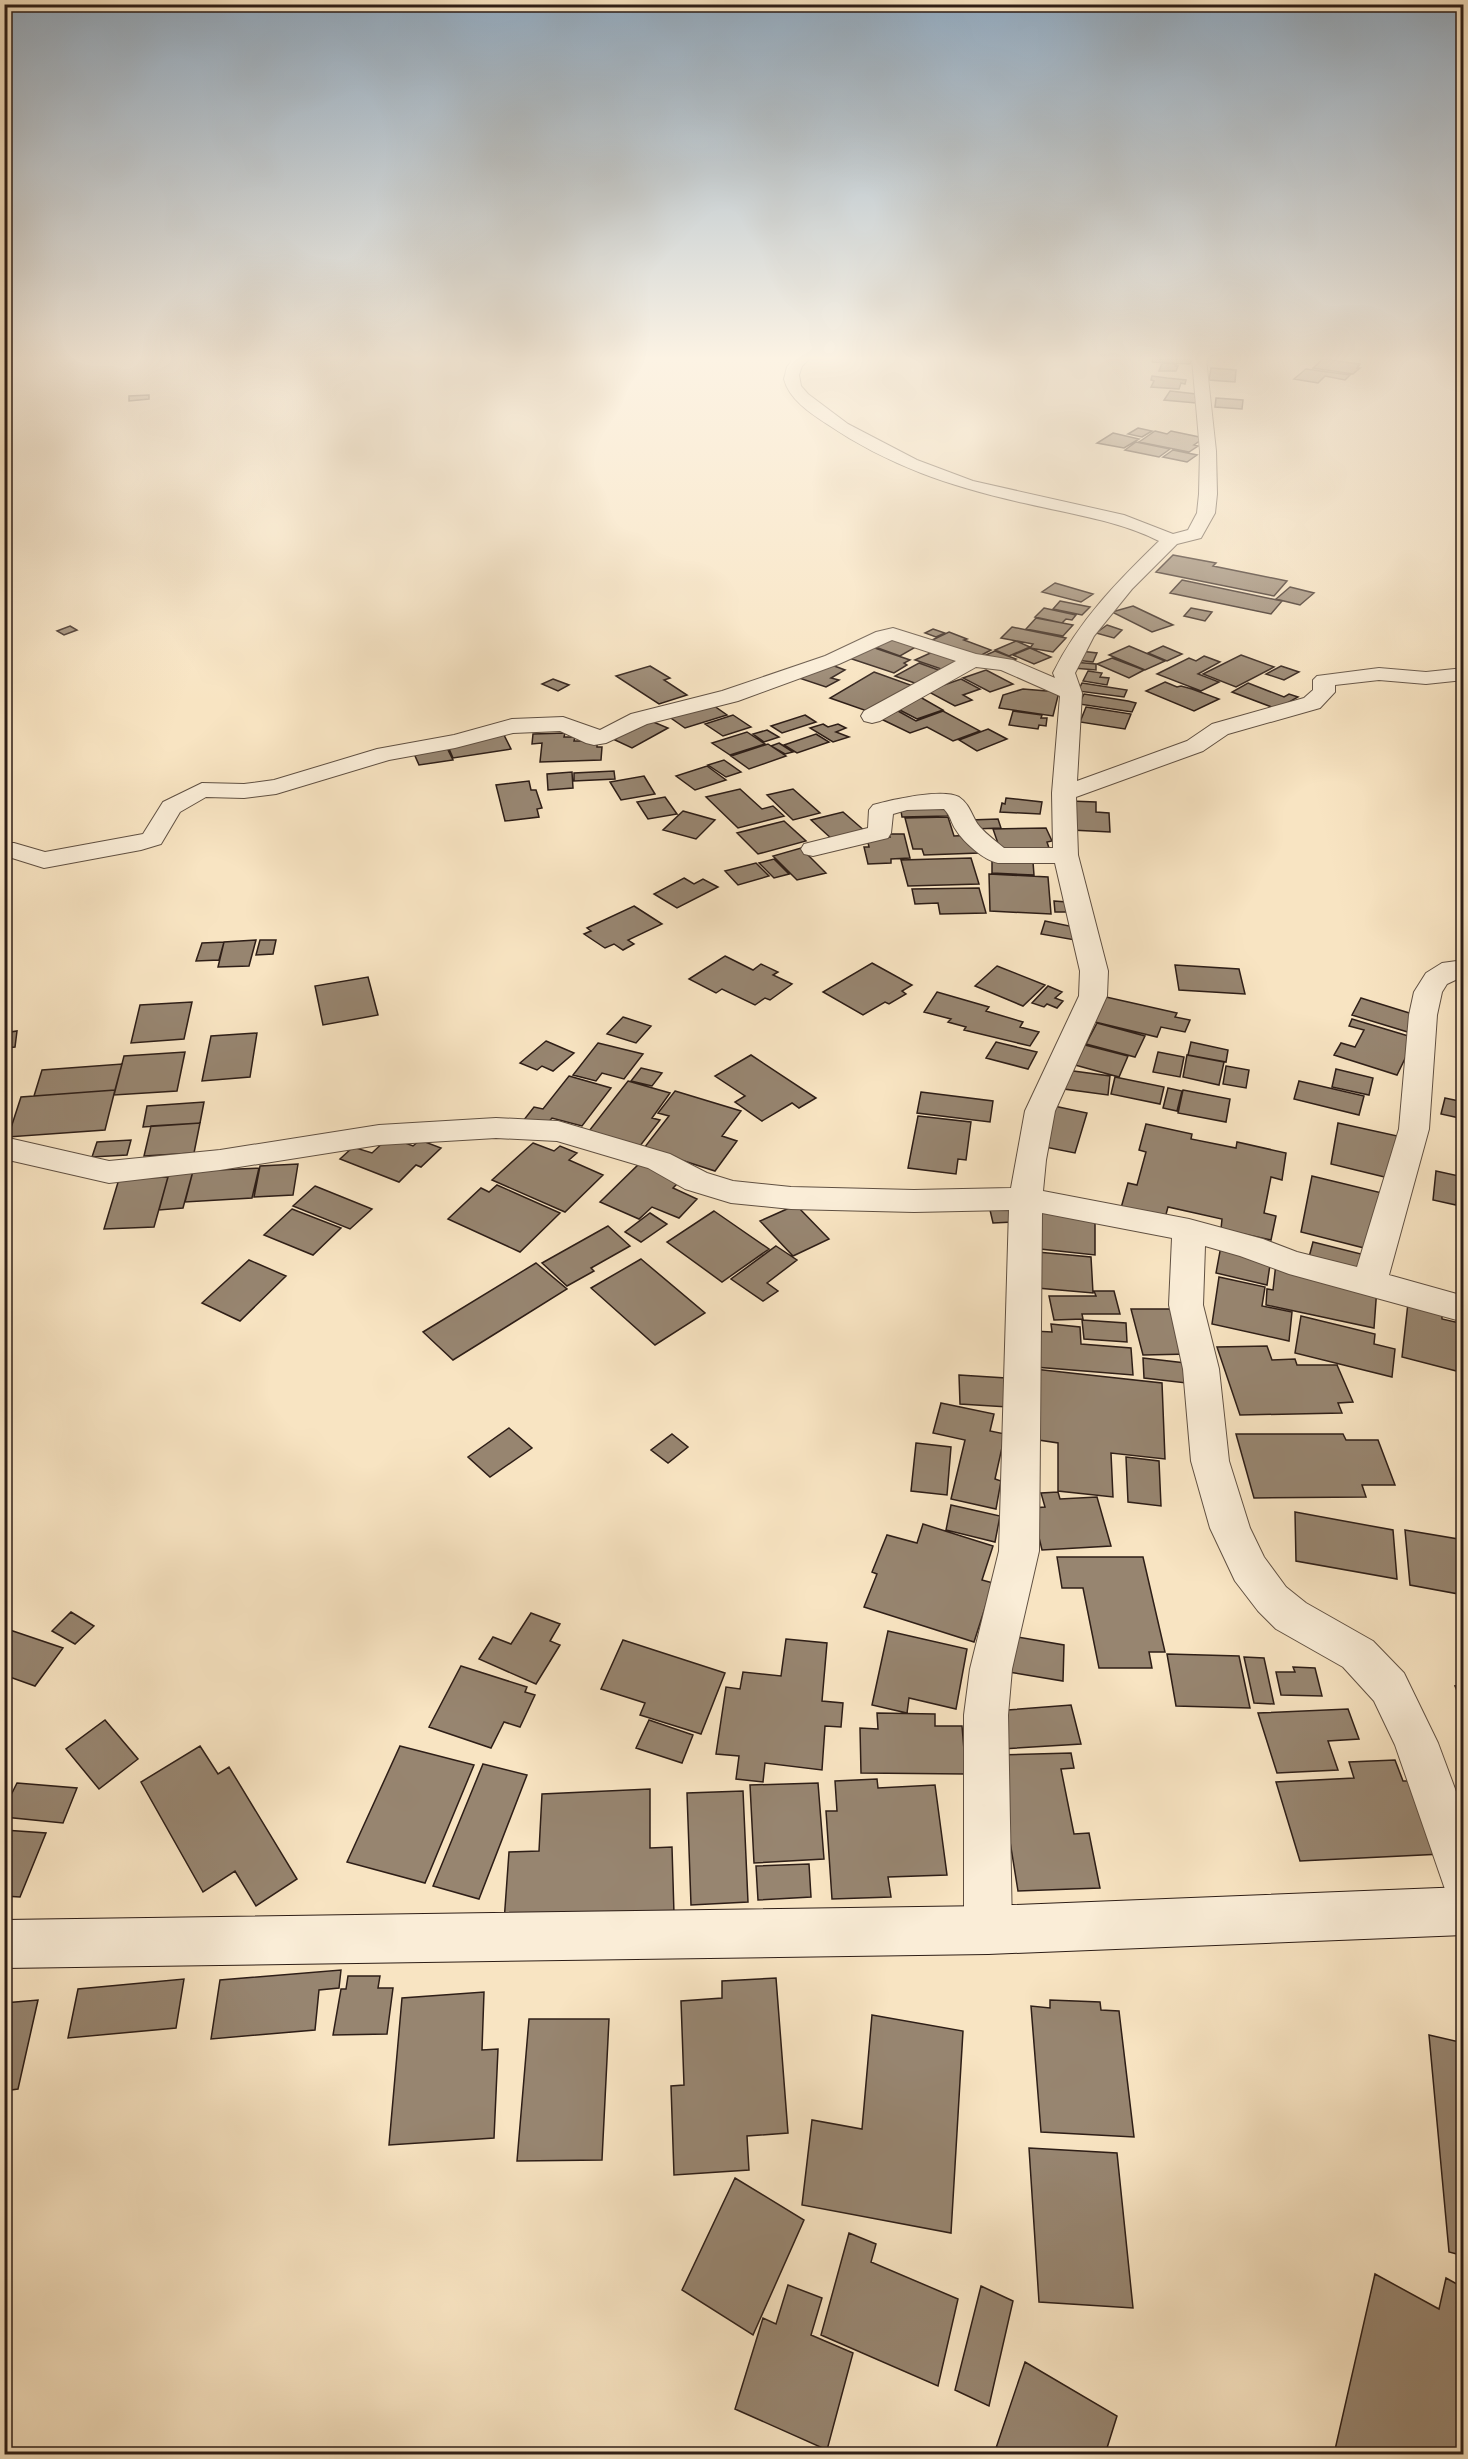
<svg xmlns="http://www.w3.org/2000/svg" width="1468" height="2459" font-family="Alegreya,serif">
<style>
.building{fill:#978570;stroke:#2e1e17;stroke-width:1.5}
.lines{fill:none;stroke-linecap:round;stroke-linejoin:round}
.minor-casing{stroke:#605042;stroke-width:2}
.secondary-casing{stroke:#2e1e17;stroke-width:2}
.minor{fill:#faedd7;fill-rule:evenodd}
.secondary{fill:#faedd7;fill-rule:evenodd}
</style>
<rect width="100%" height="100%" fill="#f8e4c2"/>
<filter id="stains"><feTurbulence type="fractalNoise" baseFrequency=".00333" numOctaves="4"/><feColorMatrix values="0 0 0 0 .2 0 0 0 0 .09 0 0 0 0 .02 0 0 0 .5 -.17"/></filter>
<radialGradient id="worn" r=".72"><stop offset=".6" stop-color="#630" stop-opacity="0"/><stop offset="1" stop-color="#630" stop-opacity=".3"/></radialGradient>
<path class="building" d="M1153,359H1192L1190,364L1152,362Z
M1323,359L1360,364L1357,368H1360L1353,374L1313,368Z
M1162,363L1176,364L1175,366H1178L1176,371H1159Z
M1211,368L1236,370L1235,382L1209,380Z
M1306,369L1350,375L1345,380L1325,376L1318,383L1294,379Z
M1152,376L1167,378L1186,380L1185,384L1181,383L1179,389L1151,387L1154,381L1151,380Z
M1170,391L1196,394L1195,397L1198,398L1196,403L1164,400Z
M149,395V399L129,401V396Z
M1216,398L1243,400L1242,409L1215,407Z
M1138,428L1152,431L1142,437L1128,434Z
M1155,431L1167,434L1171,431L1204,438L1194,445L1198,446L1189,452L1139,442Z
M1113,433L1139,439L1124,448L1097,443Z
M1136,442L1170,449L1159,457L1125,450Z
M1173,450L1197,455L1187,462L1163,457Z
M1173,555L1216,563L1213,566L1287,581L1274,596L1156,572Z
M1182,580L1282,601L1271,614L1170,593Z
M1055,583L1093,594L1081,602L1042,592Z
M1290,587L1314,593L1300,605L1276,599Z
M1060,601L1090,607L1082,615L1053,609Z
M1133,606L1173,625L1152,632L1112,612Z
M1044,608L1076,615L1072,620L1066,619L1062,623L1035,617Z
M1191,608L1212,612L1205,621L1184,616Z
M1036,618L1073,625L1063,636L1026,629Z
M1107,625L1122,630L1114,638L1096,633Z
M70,626L77,630L64,635L57,631Z
M1012,627L1066,638L1053,652L1030,648L1033,644L1001,638Z
M933,629L945,633L936,637L925,633Z
M949,632L967,639L964,640L991,650L974,659L928,642Z
M896,635L921,644L900,656L875,647Z
M1016,641L1030,647L1009,656L995,650Z
M866,645L910,660L904,663L907,665L894,673L846,657Z
M1129,646L1165,661L1145,670L1109,655Z
M1163,646L1182,654L1167,661L1148,653Z
M1030,648L1051,657L1034,664L1013,655Z
M939,649L967,659L947,671L915,660Z
M995,651L1016,659L1007,663L986,655Z
M1080,651L1097,653L1093,662L1076,660Z
M1241,655L1274,667L1236,687L1203,674Z
M1204,656L1220,662L1198,674L1219,682L1201,691L1157,674L1189,658L1196,661Z
M1112,658L1144,670L1129,678L1097,664Z
M1073,662L1096,664V670L1073,668Z
M919,663L944,672L920,685L895,676Z
M829,664L845,670L831,678L839,680L826,687L796,677Z
M650,666L670,678L664,680L687,695L659,704L616,676Z
M1281,666L1299,672L1284,680L1266,674Z
M986,670L1013,684L990,692L963,678Z
M1088,671L1102,673L1100,677L1109,678L1107,685L1083,681Z
M874,672L916,687L867,711L830,698Z
M553,679L569,685L558,691L542,684Z
M961,679L980,689L963,695L972,700L955,706L927,691Z
M1165,682L1177,687L1181,686L1192,689L1219,699L1194,711L1146,691Z
M1082,683L1127,690L1124,697L1078,691Z
M1248,683L1284,697L1289,694L1298,697L1277,709L1232,692Z
M1023,689L1059,692L1053,716L999,708L1003,695Z
M1084,694L1128,701L1136,703L1132,712L1079,704Z
M920,697L943,710L917,719L894,707Z
M710,703L727,715L685,728L668,716Z
M1086,707L1131,714L1125,729L1080,722Z
M898,711L916,721L943,711L980,731L953,741L927,727L910,733L879,718Z
M1013,711L1042,715L1041,718H1047L1046,726L1039,725L1038,729L1009,725Z
M733,715L751,727L723,736L705,724Z
M805,715L816,722L782,733L771,726Z
M651,721L668,728L632,748L615,740L617,738L613,736Z
M823,724L828,727L838,724L846,728L836,732L849,737L833,742L810,728Z
M988,729L1007,739L977,751L959,740Z
M767,730L779,737L764,742L753,734Z
M747,732L765,744L730,755L712,743Z
M565,733L564,737H575L574,741H597V747H602L601,760L540,762L542,743L532,744L533,734Z
M816,734L829,742L797,753L784,745Z
M504,735L511,749L453,758L447,744Z
M779,743L793,752L785,754L771,746Z
M445,744L453,760L419,765L412,749Z
M768,744L786,756L749,769L731,756Z
M724,760L741,772L726,777L708,765Z
M707,766L726,780L695,790L676,776Z
M614,771L615,779L574,781V773Z
M572,772L573,788L548,790L547,774Z
M644,776L655,794L621,800L610,782Z
M529,781L531,790H536L542,808L537,809L539,817L505,821L496,785Z
M740,789L762,809L773,806L784,816L738,828L706,797Z
M793,789L820,813L793,820L767,795Z
M665,797L677,814L648,819L637,802Z
M1006,798L1042,802L1040,814L1000,812L1002,803L1005,804Z
M1070,801L1096,802V812L1109,813L1110,832L1071,830Z
M900,805L946,806L948,816L902,817Z
M683,811L715,820L696,839L663,830Z
M843,812L866,832L833,840L811,820Z
M948,817L954,836L974,835L979,853L924,855L922,849H913L905,818Z
M998,819L1001,828L973,829L970,820Z
M784,821L806,841L758,854L737,833Z
M1046,828L1052,841L1047,842L1051,854L1002,855L993,829Z
M889,834H904L910,858L891,859V863L868,864L864,847H869L867,838L890,837Z
M801,848L826,873L797,880L773,856Z
M971,858L979,884L908,886L901,860Z
M774,859L789,874L774,878L759,863Z
M992,860L1033,862L1034,875L992,873Z
M756,863L769,876L738,885L725,871Z
M989,874L1048,877L1051,914L990,911Z
M684,878L694,884L703,879L718,887L677,908L654,894Z
M979,888L986,913L940,914L938,903L915,904L912,889Z
M1054,901L1067,902L1069,912H1055Z
M634,906L662,924L628,940L634,944L623,950L614,944L605,948L584,934L591,931L587,928Z
M1045,921L1079,928L1075,940L1041,934Z
M256,940L249,966L218,967L224,942Z
M260,940H276L273,954L256,955Z
M224,942L219,960L196,961L202,943Z
M725,956L753,970L761,964L778,972L773,975L792,984L770,1000L765,998L755,1005L722,989L716,993L689,979Z
M872,963L912,985L902,991L906,994L889,1004L885,1002L863,1015L823,992Z
M1175,965L1239,969L1245,994L1179,990Z
M997,966L1045,985L1023,1006L975,986Z
M368,977L378,1015L323,1025L315,986Z
M1048,986L1062,992L1055,998L1063,1001L1057,1008L1047,1004L1044,1007L1032,1003Z
M937,992L989,1007L986,1011L1023,1022L1020,1027L1039,1032L1030,1046L964,1030L966,1027L948,1022L951,1019L924,1012Z
M1106,997L1177,1013L1175,1017L1190,1020L1185,1032L1161,1027L1157,1037L1095,1022Z
M1361,998L1419,1016L1411,1033L1352,1015Z
M192,1002L184,1039L131,1043L140,1005Z
M623,1017L651,1026L636,1043L607,1034Z
M1352,1019L1415,1038L1397,1075L1334,1055L1341,1043L1355,1047L1364,1030L1349,1026Z
M1097,1023L1145,1036L1135,1057L1086,1044Z
M17,1031L15,1047L4,1048V1033Z
M257,1033L250,1077L202,1081L211,1036Z
M546,1041L574,1053L553,1071L542,1066L537,1070L520,1063Z
M996,1042L1004,1044L1037,1052L1028,1069L986,1058Z
M1191,1042L1228,1050L1226,1062L1188,1055Z
M598,1043L643,1054L624,1079L602,1073L596,1081L573,1075Z
M1085,1045L1128,1056L1119,1077L1075,1065Z
M185,1052L177,1091L114,1095L124,1056Z
M1158,1052L1184,1057L1180,1077L1153,1072Z
M751,1055L816,1098L799,1108L792,1103L762,1121L735,1102L745,1096L715,1076Z
M1187,1055L1224,1062L1219,1085L1183,1077Z
M122,1064L115,1090L34,1096L42,1070Z
M1226,1066L1249,1070L1246,1088L1223,1084Z
M641,1068L662,1073L652,1086L631,1081Z
M1336,1069L1373,1078L1369,1095L1332,1087Z
M1066,1070L1110,1076L1108,1095L1064,1089Z
M569,1076L611,1088L582,1126L552,1118L544,1127L523,1121L534,1107L543,1109Z
M1115,1077L1164,1087L1160,1104L1111,1094Z
M628,1081L670,1093L652,1118L660,1120L640,1146L589,1131Z
M1299,1081L1364,1096L1359,1115L1294,1099Z
M1168,1088L1182,1091L1177,1111L1163,1108Z
M115,1090L105,1130L8,1137L21,1097Z
M1183,1090L1230,1099L1226,1122L1178,1113Z
M675,1091L741,1111L722,1136L737,1141L715,1171L644,1148L669,1116L658,1113Z
M921,1092L993,1101L990,1122L917,1113Z
M1445,1098L1464,1102V1119L1441,1114Z
M204,1102L200,1123L143,1127L147,1106Z
M1054,1106L1087,1113L1075,1153L1040,1146Z
M918,1116L971,1122L966,1160L958,1159L956,1174L908,1168Z
M200,1123L194,1153L144,1156L151,1126Z
M1338,1123L1402,1137L1397,1180L1331,1164Z
M1146,1124L1192,1134L1191,1139L1236,1148L1237,1142L1286,1153L1282,1180L1271,1177L1264,1213L1276,1216L1271,1240L1221,1229L1222,1219L1168,1207L1165,1218L1121,1208L1128,1183L1137,1185L1146,1152L1139,1150Z
M389,1137L413,1146L420,1140L441,1148L421,1167L416,1165L399,1182L340,1159L353,1147L372,1153Z
M131,1140L127,1155L92,1157L97,1142Z
M533,1143L554,1151L560,1146L577,1153L569,1160L603,1175L565,1212L492,1180Z
M640,1163L680,1181L673,1188L697,1199L679,1218L652,1207L639,1219L600,1202Z
M298,1164L293,1195L254,1197L260,1166Z
M259,1168L252,1198L185,1202L193,1171Z
M193,1171L183,1208L159,1210L169,1173Z
M1436,1171L1459,1176L1456,1205L1433,1200Z
M1312,1176L1382,1193L1372,1250L1301,1232Z
M168,1177L154,1227L104,1229L119,1179Z
M497,1185L560,1213L520,1252L448,1219L481,1188L489,1192Z
M315,1186L372,1209L350,1229L293,1206Z
M796,1205L829,1239L793,1256L760,1221Z
M292,1209L341,1228L313,1255L264,1235Z
M1010,1209L1013,1222L993,1223L990,1210Z
M714,1211L769,1249L722,1282L667,1242Z
M1033,1212L1095,1218V1255L1031,1248Z
M650,1213L667,1224L641,1242L625,1232Z
M608,1226L630,1246L591,1268L594,1271L567,1286L542,1263Z
M1313,1242L1365,1255L1362,1274L1308,1261Z
M776,1246L797,1260L767,1283L778,1291L763,1301L731,1279Z
M1221,1246L1271,1258L1267,1285L1216,1273Z
M1037,1252L1091,1257L1093,1293L1037,1288Z
M641,1259L705,1313L655,1345L591,1288Z
M249,1260L286,1276L240,1321L202,1303Z
M536,1263L567,1289L453,1360L423,1332Z
M1276,1263L1377,1287L1374,1328L1266,1305L1267,1289L1273,1290Z
M1219,1277L1265,1287L1262,1306L1292,1312L1289,1341L1212,1324Z
M1094,1291H1114L1120,1314H1082L1083,1319L1054,1320L1049,1296H1096Z
M1408,1303L1442,1312V1319L1464,1324V1373L1402,1357Z
M1131,1309H1178L1190,1354L1143,1355Z
M1301,1316L1375,1334L1374,1344L1395,1349L1392,1377L1295,1353Z
M1082,1320L1126,1323L1127,1342L1084,1339Z
M1051,1324L1080,1327L1081,1344L1131,1348L1133,1375L1035,1367L1033,1331L1052,1332Z
M1267,1346L1272,1360L1295,1359L1297,1365H1337L1353,1402L1338,1403L1342,1413L1240,1415L1217,1347Z
M1143,1358L1194,1364L1195,1384L1144,1378Z
M1034,1369L1162,1383L1165,1459L1111,1453L1113,1497L1058,1491V1443L1032,1439Z
M959,1375L1006,1378L1008,1407L960,1404Z
M941,1403L994,1414L990,1431L1005,1434L995,1479L1001,1481L996,1509L951,1499L965,1440L933,1433Z
M509,1428L532,1448L490,1477L468,1457Z
M672,1434L688,1447L668,1463L651,1450Z
M1236,1434H1343L1346,1440H1378L1395,1485H1362L1366,1497L1254,1498Z
M916,1443L951,1447L947,1495L911,1491Z
M1126,1457L1159,1461L1161,1506L1128,1502Z
M1058,1492L1060,1499L1097,1497L1111,1546L1042,1550L1032,1508L1045,1507L1041,1493Z
M951,1505L1000,1516L995,1542L946,1530Z
M1295,1512L1393,1530L1397,1579L1296,1561Z
M923,1524L993,1546L982,1580L993,1583L974,1642L864,1607L877,1574L872,1572L887,1535L917,1543Z
M1405,1530L1464,1540V1595L1410,1585Z
M1057,1557H1143L1165,1652H1149L1152,1668H1099L1083,1588H1062Z
M71,1612L94,1626L75,1644L52,1631Z
M531,1613L560,1624L550,1641L560,1645L536,1684L479,1659L493,1637L511,1644Z
M4,1628L63,1648L35,1686L4,1675V1670L10,1663L4,1661Z
M888,1631L967,1649L956,1709L909,1698L907,1713L872,1705Z
M1012,1636L1064,1645L1063,1681L1009,1672Z
M786,1639L827,1643L822,1701L843,1703L841,1727L825,1726L822,1770L765,1763L763,1782L736,1779L739,1756L716,1754L726,1687L740,1689L743,1672L781,1676Z
M623,1640L725,1673L701,1734L640,1715L645,1703L601,1689Z
M1167,1654L1239,1656L1250,1708L1176,1706Z
M1244,1657L1264,1658L1274,1704L1254,1703Z
M461,1666L527,1687L525,1692L535,1695L520,1727L504,1722L491,1748L429,1727Z
M1293,1667L1315,1668L1322,1696L1281,1695L1276,1672H1295Z
M1464,1685V1708L1455,1686Z
M1071,1705L1081,1744L1002,1749L994,1711Z
M1348,1709L1359,1739L1328,1741L1338,1770L1277,1773L1258,1713Z
M877,1713L935,1714V1726H962L966,1774L861,1773L860,1728L878,1729Z
M105,1720L138,1759L99,1789L66,1749Z
M649,1720L693,1735L682,1763L636,1748Z
M200,1746L218,1774L229,1767L297,1879L256,1906L235,1871L203,1892L141,1782Z
M400,1746L474,1765L425,1883L347,1862Z
M1071,1753L1074,1768L1061,1769L1074,1834L1089,1833L1100,1888L1018,1891L996,1755Z
M1395,1760L1403,1781H1414L1442,1854L1300,1861L1276,1782L1354,1778L1349,1762Z
M483,1764L527,1775L479,1899L433,1886Z
M877,1779L878,1788L935,1785L947,1875L888,1877L891,1897L832,1899L826,1811H837L835,1781Z
M17,1783L77,1788L63,1823L4,1817V1809Z
M818,1783L824,1859L754,1863L750,1785Z
M650,1789V1848L672,1847L674,1914L504,1922L509,1852L539,1851L542,1794Z
M743,1791L748,1902L691,1905L687,1793Z
M4,1830L46,1833L20,1897L4,1896Z
M809,1864L811,1897L758,1900L756,1866Z
M341,1970L339,1988L319,1990L315,2030L211,2039L220,1980Z
M348,1976H380L378,1988H393L387,2034L333,2035L341,1989H346Z
M776,1978L788,2133L747,2136L749,2170L674,2175L671,2086L684,2085L681,2001L722,1998V1981Z
M184,1979L176,2028L68,2038L78,1989Z
M484,1992L482,2050L498,2049L494,2138L389,2145L402,1998Z
M38,2000L18,2089L4,2091V2003Z
M1050,2000L1100,2002L1101,2010L1119,2011L1134,2137L1041,2132L1031,2006L1050,2008Z
M872,2015L963,2031L951,2233L802,2205L812,2120L862,2129Z
M529,2019H609L602,2160L517,2161Z
M1429,2035L1464,2043V2256L1449,2252Z
M1029,2148L1117,2153L1133,2308L1039,2302Z
M735,2178L804,2220L753,2335L682,2290Z
M849,2233L876,2244L871,2262L958,2299L938,2386L821,2335Z
M1375,2274L1439,2309L1446,2278L1464,2288V2449L1458,2446L1456,2454H1334Z
M788,2285L822,2298L811,2335L853,2353L827,2450L735,2409L763,2318L776,2324Z
M981,2286L1013,2301L989,2406L955,2390Z
M1025,2362L1117,2416L1107,2448L1118,2454H994Z"/>
<g class="lines">
<defs>
<path id="minor" d="M793,359H809L802,366L799,375L801,386L808,394L848,424L917,460L973,481L1124,515L1173,534L1188,530L1197,513L1199,494L1200,451L1192,359H1206L1216,451L1217,494L1215,513L1201,538L1177,544L1132,589L1094,636L1075,673L1082,693L1077,781L1187,741L1212,724L1304,698L1313,690V680L1317,676L1379,668L1426,672L1464,668V680L1426,684L1379,680L1335,685V692L1320,708L1228,734L1203,751L1076,797L1078,855L1108,971L1107,996L1055,1111L1046,1160L1043,1191L1189,1219L1263,1239L1297,1252L1357,1267L1399,1129L1409,1015L1414,992L1426,973L1442,963L1464,960V976L1447,984L1442,992L1437,1015L1429,1129L1389,1275L1464,1296V1322L1289,1274L1240,1256L1205,1246L1203,1305L1219,1369L1229,1461L1250,1528L1264,1557L1286,1587L1306,1603L1373,1641L1404,1673L1438,1743L1464,1813V1902L1447,1895L1395,1745L1374,1701L1343,1667L1276,1629L1258,1611L1235,1581L1210,1528L1191,1461L1183,1369L1169,1305L1172,1238L1042,1213L1039,1551L1012,1669L1008,1715L1012,1930L1005,1947L988,1954L971,1947L964,1930V1715L970,1669L999,1551L1009,1210L914,1212L791,1209L731,1203L685,1189L648,1168L557,1141L496,1138L379,1145L220,1170L109,1183L4,1159V1137L109,1161L220,1150L379,1125L496,1118L558,1121L670,1154L707,1173L733,1181L791,1187L914,1190L1011,1188L1025,1111L1079,996L1080,971L1055,863H998C984,860 964,843 956,830C951,823 951,816 944,809L907,810L893,814L891,833L888,838L813,856L804,854L801,849L804,844L868,828L869,810L873,805C891,800 942,788 959,797C971,805 972,818 980,827C987,835 996,841 1004,848H1053L1052,793L1060,696L1001,670L976,667L880,721L872,723L864,721L861,716L864,711L956,661L892,640L839,664L738,701L647,724L606,743L594,745L586,743L560,731L513,733L455,748L389,760L276,794L244,798L206,797L180,812L161,844L141,850L44,868L12,858H4V843H14L45,852L143,834L163,802L202,783L244,784L274,780L377,749L454,735L512,719L563,717L600,730L631,714L722,691L825,656L876,632L893,628L976,654L1013,660L1055,678L1053,673C1079,620 1118,581 1159,541C1117,520 1070,514 1024,503C952,487 889,466 827,424C810,413 789,399 784,379L787,367Z"/>
<path id="secondary" d="M1464,1887V1935L988,1954L4,1968V1920L988,1906Z"/>
</defs>
<use href="#minor" class="minor-casing"/>
<use href="#secondary" class="secondary-casing"/>
<use href="#minor" class="minor"/>
<use href="#secondary" class="secondary"/>
</g>
<linearGradient id="sky" x2="0" y2="1"><stop stop-color="#93acc2"/><stop offset="0.51" stop-color="#fcf3e4"/><stop offset="1" stop-color="#fcf3e4" stop-opacity="0"/></linearGradient>
<rect width="1468" height="703" fill="url(#sky)"/>
<rect width="1468" height="2459" fill="none" stroke="#f8e4c2" stroke-width="24"/>
<rect x="6" y="6" width="1456" height="2447" fill="none" stroke="#2e1e17" stroke-width="3"/>
<rect x="12" y="12" width="1444" height="2435" fill="none" stroke="#2e1e17" stroke-width="1.5"/>
<rect width="100%" height="100%" filter="url(#stains)"/>
<rect width="100%" height="100%" fill="url(#worn)"/>
</svg>
